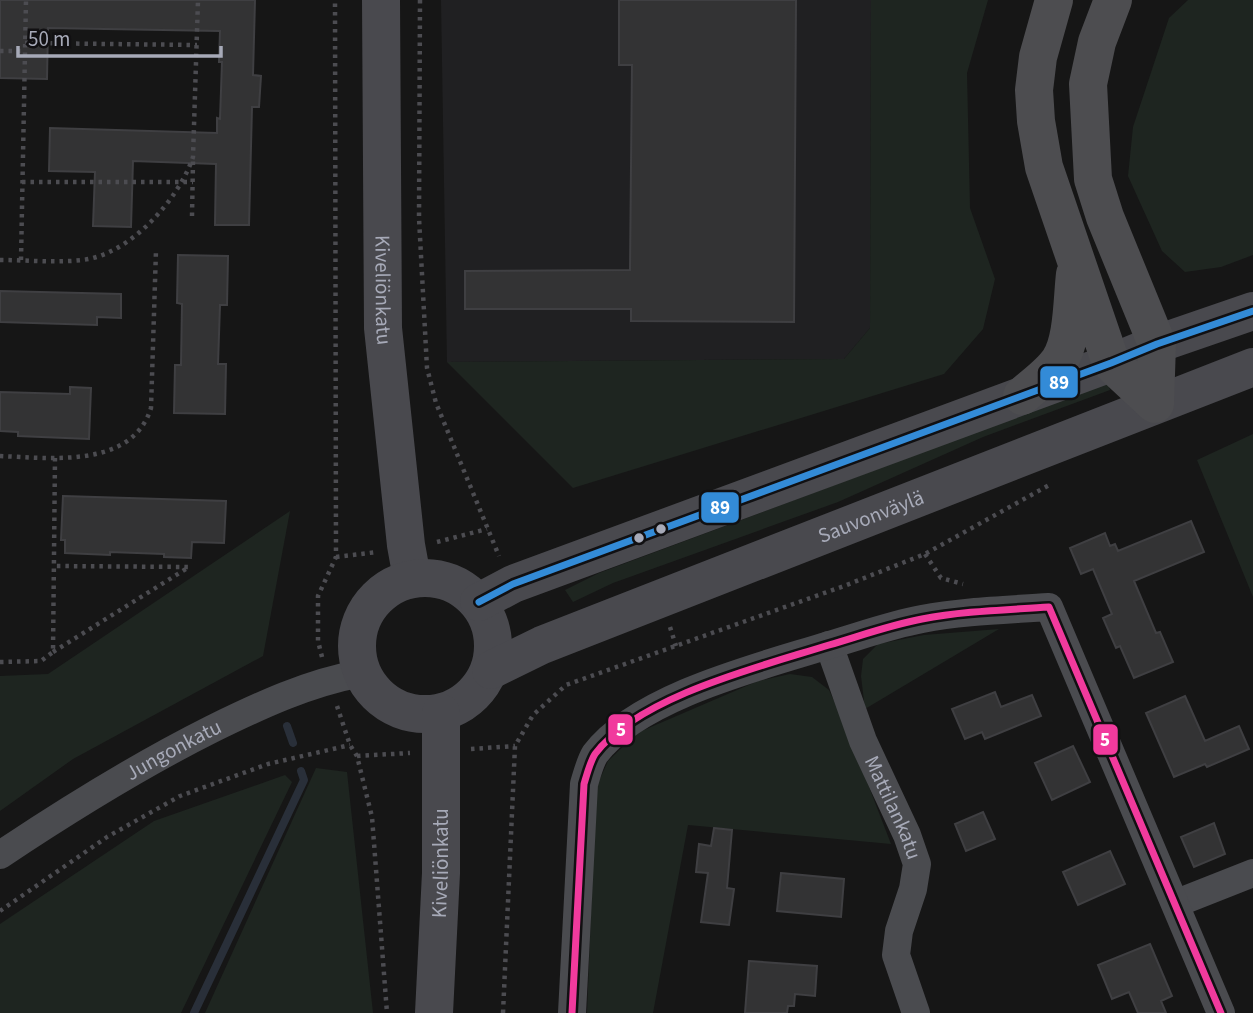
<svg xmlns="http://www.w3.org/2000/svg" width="1253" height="1013" font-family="'Source Sans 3',sans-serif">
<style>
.built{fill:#202022}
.green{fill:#1e2520}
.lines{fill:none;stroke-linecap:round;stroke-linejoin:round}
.stream{stroke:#292f39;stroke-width:8}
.building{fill:#333334;stroke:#3f3f42;stroke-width:2}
.path{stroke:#4c4c51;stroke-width:4.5;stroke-dasharray:3.5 5;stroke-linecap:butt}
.minor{stroke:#4a4b4f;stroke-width:28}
.secondary{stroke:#49494e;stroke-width:38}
.motorway{stroke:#4d4d50;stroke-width:38}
.bus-1-casing{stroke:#111012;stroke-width:12}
.bus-2-casing{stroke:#111012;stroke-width:12}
.bus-1{stroke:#338bd7;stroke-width:7}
.bus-2{stroke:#f13a9d;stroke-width:7}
.bus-dot{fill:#a7aab8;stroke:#111012;stroke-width:2.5}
.labels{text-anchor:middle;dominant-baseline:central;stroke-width:5;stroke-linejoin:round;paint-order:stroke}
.street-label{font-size:21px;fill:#a7aab8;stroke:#111012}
.line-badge{stroke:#111012;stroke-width:2.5}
.badge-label{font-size:19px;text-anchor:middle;font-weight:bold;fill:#fff}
</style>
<rect width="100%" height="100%" fill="#161616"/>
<path class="built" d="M441,0H871L870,328L844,359L447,362Z"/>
<path class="green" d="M871,0H988L967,73L970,208L995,279L983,329L944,374L573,488L447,362L844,359L870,328Z
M1188,0H1253V255L1221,267L1185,272L1162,251L1128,176L1133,127L1169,18Z
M1108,383L1110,390L983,437L838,502L613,583L573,602L565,590L599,573Z
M1253,434V597L1197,460Z
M290,511L263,656L73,759L0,811V676L48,674Z
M999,629L865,709L861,676L863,659L878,644L924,635Z
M790,674L812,677L829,690L844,722L891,844L688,825L653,1013H587L596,788L608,761L637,733L758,681Z
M316,768L347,772L373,1013H205Z
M285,775L292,782L181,1013H0V924L154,821Z"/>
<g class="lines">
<path class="stream" d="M287,726L293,743
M194,1013L304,780L301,771"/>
</g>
<path class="building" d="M0,0H255L253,75L261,76L259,107H252L249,225H215L216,164L133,161L131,227L93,226L95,172L49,171L50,128L217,133V118L220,119L222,62H219L220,31L48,28L47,79L0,78Z
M619,0H796L794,322L631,321V309H465V271L630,270L632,65H619Z
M178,255L228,256L227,305H220L218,364H226L225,414L174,413L175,365H181L182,304L177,303Z
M0,291L121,294V318L97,317V325L0,322Z
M70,387L91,388L89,439L18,436V432L0,431V392L70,394Z
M63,496L226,501L224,543L192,542L191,558L164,557V554L110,552V555L65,553V540H61Z
M1191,521L1204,552L1134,581L1156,633L1160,632L1173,662L1134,678L1120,646L1116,648L1103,618L1112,614L1093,569L1081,574L1070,548L1105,533L1110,546L1115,544L1118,551Z
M995,692L1001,707L1032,695L1041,716L985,739L982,732L965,739L952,709Z
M1185,696L1205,741L1239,726L1249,749L1207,767L1205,764L1174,777L1146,713Z
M1073,746L1090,782L1052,800L1035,763Z
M983,812L995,839L966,851L955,824Z
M1214,823L1225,854L1194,867L1181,837Z
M714,828L732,830L727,888L734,889L729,925L701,922L708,873L696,872L699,844L711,846Z
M1110,851L1125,884L1078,905L1063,872Z
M781,873L844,879L841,917L777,911Z
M1150,944L1172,996L1161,1001L1166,1013H1138L1129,992L1112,999L1098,965Z
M749,961L817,966L815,996L795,994L794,1006H788L787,1013H745Z"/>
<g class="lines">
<path class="path" d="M420,0L419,218L427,368L436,403L499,556
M25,43L197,45
M0,51H25
M22,182H193
M192,216L193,161
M0,260C27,260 55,263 82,260C130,255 179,199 193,157L198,0
M21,260L26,0
M0,456C50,458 132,469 151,408L156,250
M437,542L487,529
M925,554L941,578L963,584
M336,557L377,552
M670,627L676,646
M53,652L189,567L54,566
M322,657L318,641V596L336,557L335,0
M0,662L41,661L53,652L55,458
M337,706L350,745L357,756L372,817L387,1013
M471,749L515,746
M357,756L410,753
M0,911L107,837L180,796L268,764L350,745
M503,1013L515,746L533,715L566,685L844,586L925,554L1051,484"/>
<g class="minor">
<path id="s1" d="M829,645L863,741L907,835L917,864L913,889L899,931L896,955L916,1013"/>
<path id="s2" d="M0,855C69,809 138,766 212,729C261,705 308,683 362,673"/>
<path d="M1177,903L1253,873"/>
<path d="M572,1013L584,784C587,774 590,762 595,754C639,696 762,666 829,645C860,636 890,625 922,619C963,611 1007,610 1049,607L1221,1013"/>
</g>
<g class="secondary">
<path id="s3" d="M381,0L383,328L406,545L412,578"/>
<circle cx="425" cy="646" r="68"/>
<path d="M479,602L513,584L1111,363L1157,344L1253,311"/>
<path id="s4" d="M491,670L542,645L1253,367"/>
<path id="s5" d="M434,1013L441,873V713"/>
</g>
<path class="motorway" d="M1054,0L1038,57L1034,90L1036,121L1044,167L1111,363L1155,404
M1113,0L1097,42L1088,84L1093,179L1105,217L1157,344L1155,404
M1022,396C1034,385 1050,374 1059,361C1073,341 1072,299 1075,274"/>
<defs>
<path id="bus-1" d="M479,602L513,584L1111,363L1157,344L1253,311"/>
<path id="bus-2" d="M572,1013L584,784C587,774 590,762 595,754C639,696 762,666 829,645C860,636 890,625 922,619C963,611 1007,610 1049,607L1221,1013"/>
</defs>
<use href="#bus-1" class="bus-1-casing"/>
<use href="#bus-2" class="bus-2-casing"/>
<use href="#bus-1" class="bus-1"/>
<use href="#bus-2" class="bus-2"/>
</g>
<g class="bus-dot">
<circle cx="661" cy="529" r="6"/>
<circle cx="639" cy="538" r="6"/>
</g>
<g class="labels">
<g class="street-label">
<text stroke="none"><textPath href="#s3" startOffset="290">Kiveliönkatu</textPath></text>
<text stroke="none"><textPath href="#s4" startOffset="410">Sauvonväylä</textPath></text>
<text stroke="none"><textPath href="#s2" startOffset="203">Jungonkatu</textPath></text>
<text stroke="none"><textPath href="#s1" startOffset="175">Mattilankatu</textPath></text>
<text stroke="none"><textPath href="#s5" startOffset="150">Kiveliönkatu</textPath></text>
</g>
</g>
<g class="line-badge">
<rect x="1039" y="365" width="40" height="34" rx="7" fill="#338bd7"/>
<rect x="700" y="491" width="40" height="33" rx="7" fill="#338bd7"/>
<rect x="607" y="713" width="27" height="33" rx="7" fill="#f13a9d"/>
<rect x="1092" y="723" width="27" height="33" rx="7" fill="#f13a9d"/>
</g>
<g class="badge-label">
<text x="1059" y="389">89</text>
<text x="720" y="514">89</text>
<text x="621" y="736">5</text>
<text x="1105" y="746">5</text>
</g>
<path d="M18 46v10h203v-10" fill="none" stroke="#a7aab8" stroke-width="3.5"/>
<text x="28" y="46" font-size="21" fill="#a7aab8" stroke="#111012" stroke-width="5" paint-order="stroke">50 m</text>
</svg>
